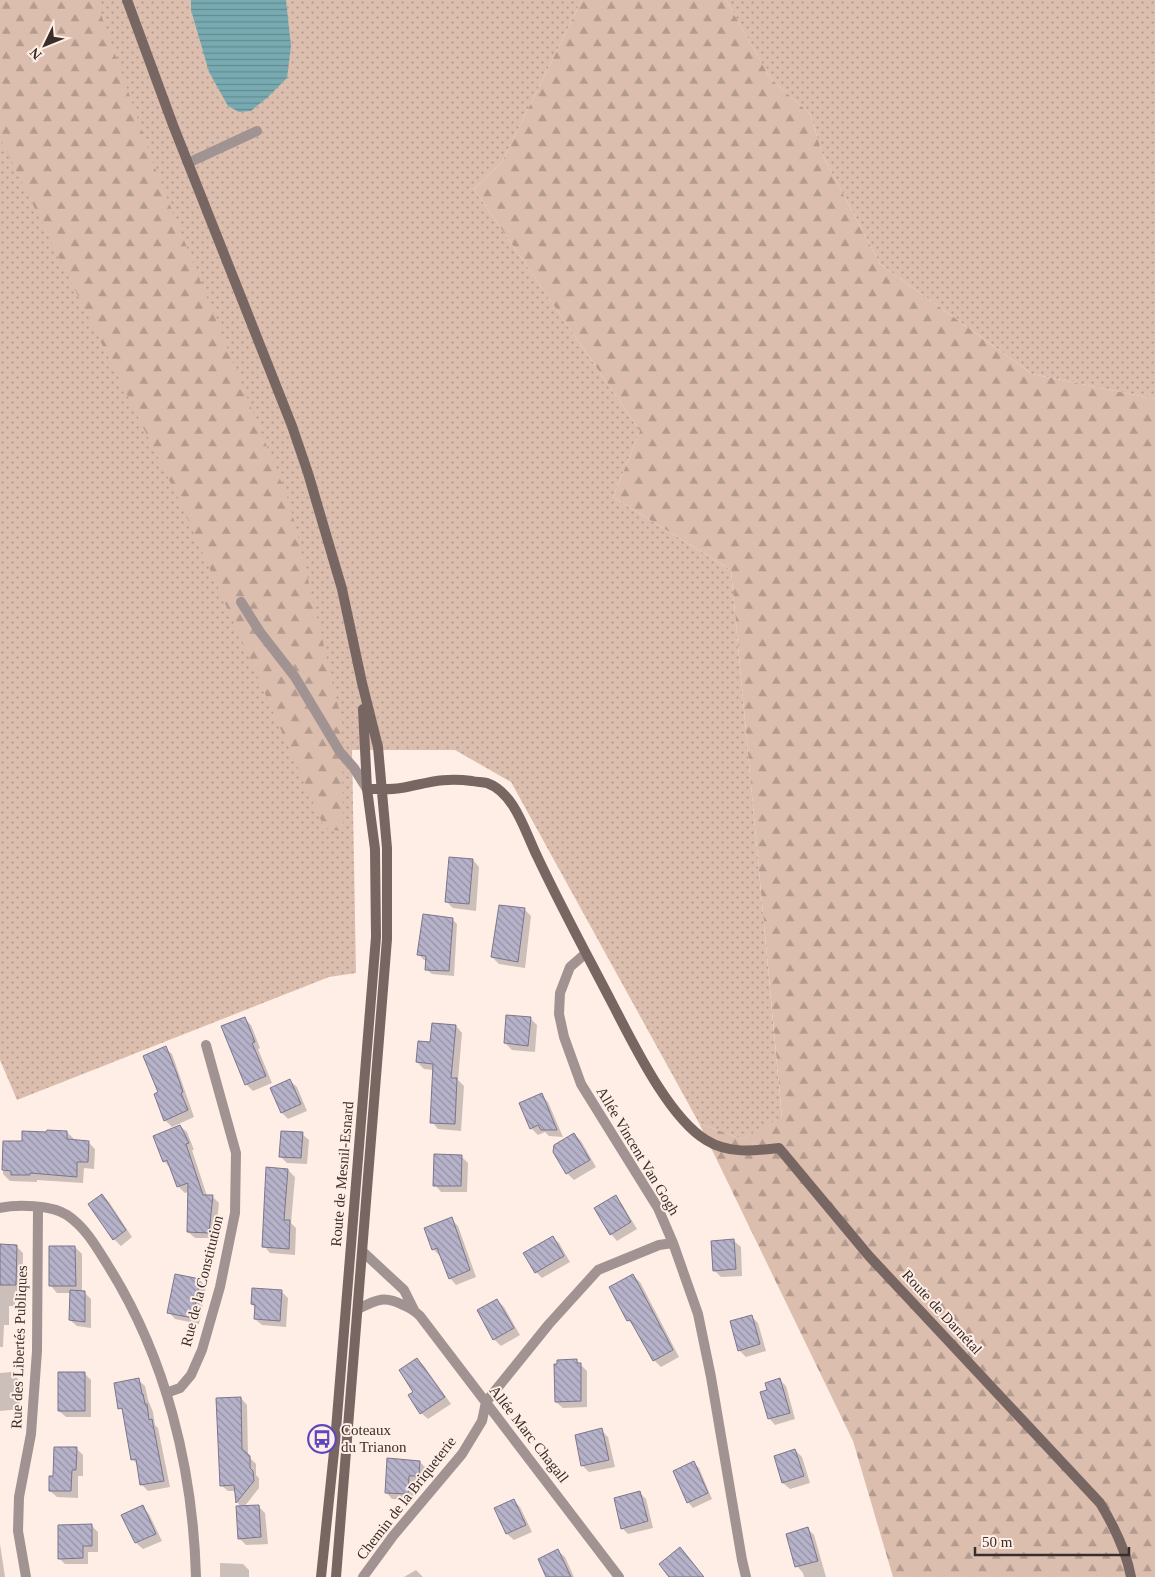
<svg xmlns="http://www.w3.org/2000/svg" width="1155" height="1577" font-family="Georgia,serif">
<style>
.grass{fill:url(#grass-dots)}
.forest{fill:url(#forest-firs)}
.water{fill:url(#water-rules)}
.shadow{fill:#0003}
.building{fill:url(#building-back-hatch);stroke:#7b768d}
.lines{fill:none;stroke-linecap:round;stroke-linejoin:round}
.lane{stroke:#a09391;stroke-width:10}
.street{stroke:#a09391;stroke-width:10}
.secondary{stroke:#786663;stroke-width:10}
.labels{text-anchor:middle;dominant-baseline:central;stroke-width:4;stroke-linejoin:round;paint-order:stroke}
.street-label{font-size:15px;fill:#392e29;stroke:#ffeee6}
.poi-label{font-size:15px;fill:#392e29;stroke:#ffeee6;text-anchor:start}
</style>
<defs>
<pattern id="grass-dots" width="8" height="8" patternUnits="userSpaceOnUse" patternTransform="scale(1.25)"><rect width="8" height="8" fill="#dcbeaf"/><path d="M2 2h.1M6 6h.1" fill="none" stroke="#b39b8e" stroke-width="1.8" stroke-linecap="round"/></pattern>
<pattern id="forest-firs" width="22" height="20" patternUnits="userSpaceOnUse" patternTransform="scale(1.25)"><rect width="22" height="20" fill="#dcbeaf"/><path d="M5 1l3.5 6h-7zM16 11l3.5 6h-7z" fill="#b39b8e"/></pattern>
<pattern id="water-rules" width="6" height="5" patternUnits="userSpaceOnUse" patternTransform="scale(1.25)"><rect width="6" height="5" fill="#78aab2"/><path d="M0 2.5h6" fill="none" stroke="#638b91"/></pattern>
<pattern id="building-back-hatch" width="6" height="6" patternUnits="userSpaceOnUse" patternTransform="scale(1.25)"><rect width="6" height="6" fill="#b6b2ca"/><path d="M-1 5l2 2M0 0l6 6M5-1l2 2" fill="none" stroke="#9591a4"/></pattern>
</defs>
<rect width="100%" height="100%" fill="#ffeee6"/>
<path class="grass" d="M0,0H582L502,162L474,189L640,431L613,497L731,570L782,1118L741,1139L699,1123L511,782L455,750H352L356,973L329,977L17,1100L0,1060Z
M726,0H1155V399L1032,374L880,264L823,156L810,114L770,78Z"/>
<path class="forest" d="M0,0H96L155,168L290,504L342,722L343,832L324,827L182,506L0,138Z
M582,0H726L770,78L810,114L823,156L880,264L1032,374L1155,399V1577H893L853,1441L699,1123L741,1139L782,1117L731,570L613,497L640,431L474,189L502,162Z"/>
<path class="water" d="M191,0H286L291,46L287,78L268,97L251,111L239,112L228,106L209,72L191,10Z"/>
<path class="shadow" d="M473,860L479,867L476,911L453,908L446,901Z
M524,909L531,916L525,968L499,964L492,957Z
M452,919L457,924L454,976L432,974L426,969L427,960H424L419,955Z
M244,1018L251,1025L260,1048L258,1049L272,1083L253,1091L246,1084Z
M530,1018L537,1025L535,1052L512,1050L505,1043Z
M456,1026L462,1033L458,1080L464,1086L461,1131L438,1129L432,1122L434,1070L424,1069L417,1062L431,1043Z
M165,1048L172,1054L194,1117L172,1127L165,1120L160,1093Z
M290,1081L297,1087L307,1111L288,1119L282,1113L272,1089Z
M541,1095L548,1102L563,1137L549,1136L545,1132L538,1135L531,1128Z
M180,1126L187,1132L194,1150H192L207,1196H212L219,1203L215,1238H195L188,1232L190,1191L185,1193L178,1186L170,1168L164,1161Z
M67,1132L74,1139L73,1141L88,1142L95,1149L94,1169L84,1168L83,1183L37,1180V1182L10,1181L3,1174L4,1142L23,1143Z
M302,1134L309,1140L307,1164L287,1163L280,1156Z
M574,1134L581,1141L596,1167L574,1180L567,1173Z
M461,1156L468,1163L467,1192H441L435,1185Z
M288,1170L295,1177L291,1223L296,1228L295,1255L270,1253L264,1246Z
M102,1195L109,1202L132,1237L121,1246L114,1239Z
M615,1197L622,1204L637,1229L617,1241L611,1234Z
M451,1219L458,1226L476,1277L456,1285L450,1278L441,1255L440,1256L433,1249Z
M552,1237L559,1243L570,1262L542,1278L536,1272Z
M734,1241L741,1247L742,1276L721,1277L714,1270Z
M0,1245L16,1246L23,1253L22,1291H15V1306H9V1325H4L3,1347H0Z
M75,1247L82,1254V1292H84L91,1299V1328L77,1326L70,1320L71,1293H57L51,1286Z
M633,1276L640,1282L679,1357L661,1367L654,1360L635,1327L628,1320Z
M200,1280L206,1287L199,1324L175,1319L169,1312Z
M281,1291L288,1298L286,1327L262,1325L255,1319L256,1308L252,1304Z
M497,1300L504,1307L520,1335L501,1346L494,1339Z
M751,1316L758,1323L766,1351L746,1357L739,1350Z
M417,1359L424,1366L451,1404L428,1419L421,1413Z
M577,1361L587,1371V1407L563,1408L556,1402Z
M11,1372L18,1379L20,1409L0,1411V1373Z
M85,1374L91,1380V1417H66L59,1411Z
M138,1380L145,1386L148,1400L153,1412L155,1425L158,1428L170,1487L148,1491L141,1484L138,1465L132,1459L125,1413L120,1408Z
M780,1380L786,1386L795,1419L775,1425L769,1418Z
M241,1398L247,1405L248,1456L256,1464V1475L259,1478V1488L244,1507L258,1506L265,1513L268,1544L246,1545L239,1538L241,1507L237,1502L236,1491H228L221,1485Z
M601,1430L608,1437L615,1467L589,1472L582,1465Z
M76,1448L83,1455V1476H78V1498L57,1497L50,1491L55,1477Z
M795,1450L802,1457L810,1483L790,1489L783,1483Z
M420,1462L426,1468L425,1482L415,1481L414,1500L392,1499L386,1492Z
M694,1463L699,1468L712,1499L693,1508L688,1502Z
M639,1492L646,1499L653,1528L628,1534L622,1528Z
M513,1500L520,1507L532,1532L514,1540L507,1534L496,1509Z
M143,1507L149,1514L162,1541L143,1549L136,1543Z
M92,1526L98,1532V1552H88V1564H65L59,1558Z
M808,1529L814,1535L826,1577H804L803,1573L797,1566Z
M0,1544L5,1577H0Z
M558,1551L565,1557L574,1577H548Z
M220,1563L243,1564L249,1570V1577H220Z
M416,1570L423,1577H404Z"/>
<path class="building" d="M449,857L473,859L469,904L445,902Z
M499,905L525,908L518,962L491,957Z
M423,914L453,918L449,971L425,970L426,956L417,955Z
M506,1015L531,1017L528,1046L504,1043Z
M245,1017L255,1042L252,1043L266,1076L245,1085L221,1026Z
M432,1023L456,1025L451,1078H457L455,1124L430,1123L433,1064L416,1062L418,1041L430,1042Z
M166,1046L177,1074L183,1092L181,1093L188,1110L164,1121L154,1094L158,1092L143,1056Z
M290,1079L301,1104L281,1113L270,1088Z
M542,1093L557,1130H541L538,1125L530,1129L519,1103Z
M180,1125L189,1143L186,1144L203,1195H213L209,1233L187,1232L188,1183L177,1187L167,1160L163,1162L153,1136Z
M47,1130L67,1131V1139L89,1141L88,1162H77V1177L30,1173V1175H11V1171L2,1170L3,1141H22V1131L46,1132Z
M281,1131L303,1132L301,1158L279,1157Z
M574,1133L590,1160L566,1174L553,1152L554,1145Z
M434,1154L462,1155L461,1186H433Z
M266,1167L288,1169L284,1220H290L289,1249L262,1247Z
M102,1194L126,1230L113,1240L88,1204Z
M616,1195L631,1222L610,1235L594,1208Z
M452,1217L470,1270L449,1279L437,1248L432,1250L424,1228Z
M553,1236L564,1256L535,1273L523,1253Z
M734,1239L736,1269L713,1271L711,1241Z
M0,1244L17,1245L16,1285H0Z
M49,1246H75L76,1286H49Z
M175,1274L200,1279L193,1318L167,1313Z
M633,1274L673,1350L653,1361L630,1320L627,1321L609,1287Z
M252,1288L282,1290L280,1321L254,1319L255,1305L251,1304Z
M70,1290L85,1291V1322L69,1320Z
M497,1299L514,1328L493,1340L477,1310Z
M752,1315L760,1344L738,1351L730,1321Z
M417,1358L445,1397L420,1414L408,1395L413,1392L399,1370Z
M577,1359V1363H581V1401L555,1402L554,1364H557V1360Z
M58,1372H85V1411H58Z
M139,1378L142,1394H143L145,1404H147L149,1420L152,1419L164,1481L140,1485L136,1459L131,1460L122,1408L118,1409L114,1383Z
M780,1378L790,1413L768,1419L760,1392L767,1390L765,1383Z
M241,1397L242,1449L250,1456V1468L253,1471L254,1481L236,1503L234,1485L220,1486L216,1398Z
M602,1428L609,1460L581,1466L575,1435Z
M54,1447H77L76,1470H72L71,1491H49V1476H53Z
M795,1449L804,1476L782,1483L774,1456Z
M387,1458L420,1461L419,1476H409L408,1494L385,1493Z
M694,1461L708,1493L687,1503L673,1471Z
M640,1491L648,1521L621,1529L614,1498Z
M514,1499L526,1525L506,1534L494,1508Z
M143,1505L156,1534L135,1543L121,1515Z
M259,1505L261,1537L238,1539L236,1506Z
M92,1524V1546H83V1558L58,1559V1525Z
M808,1527L818,1561L795,1567L786,1534Z
M680,1547L704,1577H669L659,1564Z
M558,1549L571,1577H546L538,1559Z"/>
<g class="lines">
<path class="lane" d="M188,163L257,131
M241,602L260,632L295,677L340,752L354,768L367,789"/>
<path class="street" d="M585,954L570,967L560,993L559,1014L564,1037L581,1084L658,1208L673,1243L698,1314L711,1377L742,1560L746,1577
M0,1208C17,1204 52,1205 67,1215C85,1227 96,1246 107,1264C166,1357 193,1468 196,1577
M363,1252L404,1290L414,1310
M358,1309C376,1300 384,1295 403,1305C410,1308 415,1311 420,1316L619,1577
M166,1393L180,1388L191,1375L202,1350L220,1287L235,1213L236,1153L206,1045
M26,1577L18,1531L19,1497L31,1434L37,1351L38,1207
M363,1577L393,1536L462,1454L482,1421L486,1402L549,1324L598,1270L659,1245L673,1243"/>
<path class="secondary" d="M127,0L173,125L292,426L308,473L342,589L362,683L378,747L387,848V939L336,1577
M367,789C378,789 390,790 401,788C428,783 443,777 472,781C476,782 482,782 487,783C515,793 525,832 537,856C560,905 586,953 611,1001C632,1041 668,1117 706,1140C728,1154 754,1151 779,1148L869,1256L1100,1503C1114,1526 1126,1550 1131,1577
M321,1577L335,1442L376,937L375,849L367,789L363,709"/>
</g>
<defs>
<symbol id="bus-ring" viewBox="-11 -11 22 22"><circle r="9.5" fill="#ffeee6" stroke="#5c47bf" stroke-width="1.5"/><path d="M-5-6H5V4H4V6H2V4H-2V6H-4V4H-5ZM-3.5-4V0h7V-4ZM-3.5 1.2v1.5H-2V1.2ZM2 1.2v1.5H3.5V1.2Z" fill="#5c47bf"/></symbol>
</defs>
<g fill-rule="evenodd">
<use href="#bus-ring" x="306" y="1423" width="32" height="32"/>
</g>
<g class="labels">
<g class="street-label">
<text transform="translate(638 1151) rotate(59)">Allée Vincent Van Gogh</text>
<text transform="translate(342 1174) rotate(-85)">Route de Mesnil-Esnard</text>
<text transform="translate(202 1281) rotate(-76)">Rue de la Constitution</text>
<text transform="translate(942 1312) rotate(47)">Route de Darnétal</text>
<text transform="translate(19 1347) rotate(-88)">Rue des Libertés Publiques</text>
<text transform="translate(529 1434) rotate(52)">Allée Marc Chagall</text>
<text transform="translate(406 1498) rotate(-52)">Chemin de la Briqueterie</text>
</g>
<g class="poi-label">
<text x="341" y="1430">Coteaux<tspan x="341" dy="17">du Trianon</tspan></text>
</g>
</g>
<g transform="translate(45 45) rotate(227)" stroke="#ffeee6" stroke-width="4" paint-order="stroke">
<path d="M0-4L9 19L0 12L-9 19Z" fill="#392e29"/>
<text y="-8" font-size="14" font-weight="bold" text-anchor="middle" fill="#392e29">N</text>
</g>
<path d="M975 1547v8h154v-8" fill="none" stroke="#392e29" stroke-width="2.5"/>
<text x="982" y="1547" font-size="15" fill="#392e29" stroke="#ffeee6" stroke-width="4" paint-order="stroke">50 m</text>
</svg>
